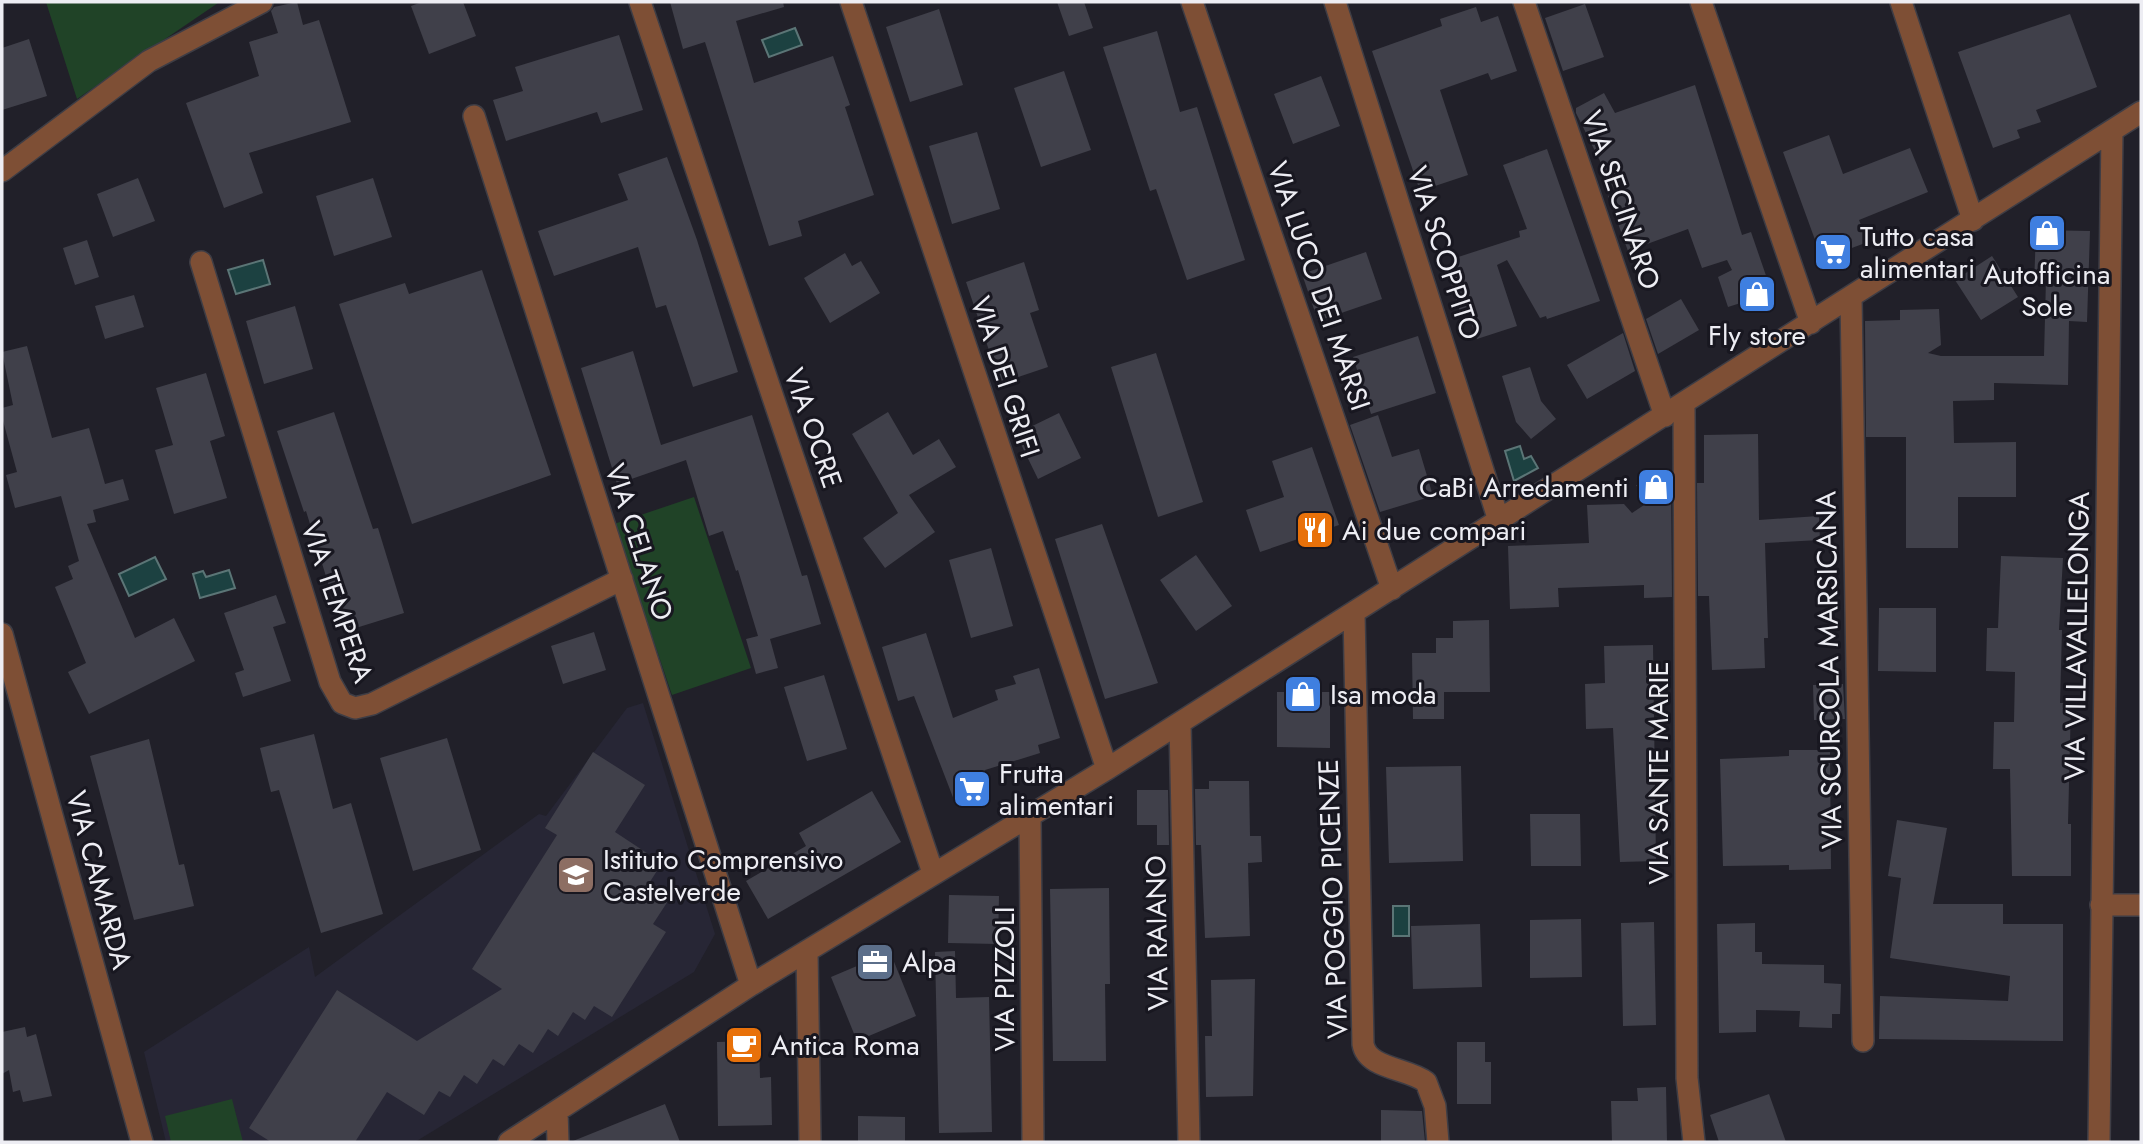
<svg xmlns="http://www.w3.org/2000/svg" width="2143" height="1144" font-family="Jost,sans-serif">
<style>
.built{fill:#272635}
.green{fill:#204327}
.water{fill:#1c4141;stroke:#5b7576;stroke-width:2}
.building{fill:#40404a}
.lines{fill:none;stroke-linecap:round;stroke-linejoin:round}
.minor-casing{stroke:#3e3d45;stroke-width:24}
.minor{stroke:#7e4f35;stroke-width:21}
.labels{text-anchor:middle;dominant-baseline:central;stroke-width:6;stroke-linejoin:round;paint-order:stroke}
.street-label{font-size:28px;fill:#ededf3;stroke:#181720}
.poi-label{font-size:28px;fill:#ededf3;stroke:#181720;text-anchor:start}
</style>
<rect width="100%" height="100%" fill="#212029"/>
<path class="built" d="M643,703L715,934L694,972L415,1142H166L144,1052L309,947L315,977L539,814L546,816L627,708Z"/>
<path class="green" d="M46,2H218V3L77,99Z
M694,497L751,668L672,695L614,524Z
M232,1099L243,1142H171L165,1116Z"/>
<path class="water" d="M795,28L802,45L769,57L762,40Z
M263,260L270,284L236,294L228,270Z
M1520,446L1524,459L1531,456L1538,468L1514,481L1505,451Z
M155,557L166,579L129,596L119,574Z
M229,570L235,588L200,598L193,574L203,571L206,577Z
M1393,906H1409V936H1393Z"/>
<path class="building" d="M297,2L303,25L319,20L351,122L249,153L263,193L224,208L186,103L259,76L249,42L278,33L271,11L274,7Z
M422,2H463L476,36L429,54L411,6Z
M670,2H783L784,7L736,21L754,83L833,56L850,105L845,107L874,195L798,221L802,236L769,246L705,42L683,49Z
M1057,2H1084L1093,28L1069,36Z
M1585,4L1604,57L1563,71L1545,18Z
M1476,7L1481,22L1498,16L1517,71L1491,80L1488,73L1440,90L1468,175L1420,191L1372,51L1442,26L1440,19Z
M939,9L963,85L910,102L886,27Z
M2070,14L2097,87L2036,110L2041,122L2017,130L2020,138L1993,148L1958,52Z
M1157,31L1180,112L1197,107L1245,260L1187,280L1156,189L1150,191L1103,47Z
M619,35L643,110L601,123L597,112L506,141L493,100L523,91L515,67Z
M29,39L47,96L2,110V48Z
M1064,71L1091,150L1041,167L1014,88Z
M1321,76L1340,126L1293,144L1274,94Z
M1695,85L1742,235L1751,232L1772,293L1728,307L1718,277L1732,270L1727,260L1702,268L1688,229L1628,251L1608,196L1616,193L1576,113V108L1604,93L1615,113Z
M977,132L1000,209L952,224L929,146Z
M1829,135L1843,174L1910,148L1928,192L1859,220L1868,242L1822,259L1783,152Z
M1547,149L1600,301L1547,319L1546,316L1540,318L1507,260L1497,265L1517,326L1477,339L1471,322L1464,324L1448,274L1456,271L1452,259L1520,237L1519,231L1527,229L1503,165Z
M667,157L697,240L738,372L693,387L666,305L656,308L638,247L554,276L538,231L628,200L618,174Z
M138,178L155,221L113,237L97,194Z
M373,178L392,237L334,256L316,196Z
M2036,230L2090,231L2087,322L2069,321L2068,385L1994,383V400L1953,401L1954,443L2016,442V497H1958V548H1906V437H1866L1865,321L1900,320V310L1939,309L1941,345L1928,353L1941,356H2044L2046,279L2034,286Z
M87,240L99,277L75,285L63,248Z
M1366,252L1382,299L1318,321L1302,274Z
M845,253L852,266L861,261L880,293L830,323L804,278Z
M1992,256L2018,297L1981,320L1955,280Z
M1024,262L1039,310L1030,313L1048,367L1000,383L966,282Z
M482,270L551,475L412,524L339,304L405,283L409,294Z
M134,295L144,327L105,339L95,306Z
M1681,299L1699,330L1658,354L1646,319Z
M295,306L313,369L264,384L246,321Z
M1623,333L1635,371L1587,399L1567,365Z
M1418,336L1436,393L1371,414L1353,357Z
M27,346L52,438L89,428L105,484L123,479L129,500L93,510L96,522L87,524L135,638L174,618L195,661L89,714L68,672L86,663L55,587L73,579L68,566L79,561L61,496L15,508L6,475L17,472L2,417V408L13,405L2,352Z
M633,351L661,445L752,415L802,576L807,575L821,624L770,639L778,668L756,674L746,639L758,636L738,570L736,571L723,531L709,536L686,460L617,484L581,368Z
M1156,353L1203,502L1158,517L1111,367Z
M1530,367L1541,401L1556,419L1531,439L1516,422L1502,376Z
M206,373L225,436L210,441L227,498L174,514L155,450L173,445L156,388Z
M334,412L373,529L378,528L404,613L343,632L306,511L304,512L277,431Z
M888,412L913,455L939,439L956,467L909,495L935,532L885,568L863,538L898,513L852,434Z
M1059,413L1081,458L1038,479L1016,434Z
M1378,415L1392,457L1419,449L1433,496L1380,512L1350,425Z
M1758,434L1759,520L1819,516L1820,540L1765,543L1768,638H1764L1765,668L1712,670L1709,596H1698L1697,483H1704V435Z
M1312,447L1339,525L1260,552L1246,510L1284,497L1272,461Z
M1671,484L1672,597L1644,598V585L1558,588L1559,607L1510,609L1508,546L1589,543L1587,505L1624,504L1632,513L1647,503L1636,485Z
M1102,524L1158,683L1105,699L1055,539Z
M991,548L1013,626L971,638L949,560Z
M1196,555L1232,606L1196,631L1160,580Z
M2001,556L2063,558L2059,630H2062L2060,703H2071L2068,824H2071V876H2012L2010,769H1993L1994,722H2014L2015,672L1986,671L1987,628H1998Z
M276,595L286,623L273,627L291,681L243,697L235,673L244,670L224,613Z
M1879,608H1936V672L1878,671Z
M1489,620L1490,692H1444V719H1413L1412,653H1436V638H1453V621Z
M594,632L606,670L563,684L551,646Z
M926,633L953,718L998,700L995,690L1016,684L1013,676L1039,668L1060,738L1038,745L1040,753L985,770L990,786L954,800L914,696L898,701L882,647Z
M1653,645L1656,861L1620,862L1613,728L1586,729L1585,684L1605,683L1604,646Z
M824,675L847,749L807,761L784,687Z
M1843,684L1845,719L1814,720L1813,685Z
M1277,692H1330V748L1277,747Z
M314,734L333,809L351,803L383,914L321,933L279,790L271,792L260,748Z
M447,738L481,850L413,871L380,758Z
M149,739L179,865L184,864L194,906L134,920L90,756Z
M1789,750H1830L1831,869L1789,870V865L1723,866L1720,759L1789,756Z
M593,752L645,785L615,832L662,863L646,888L668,901L653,924L666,932L612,1017L594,1006L585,1020L573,1012L558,1036L548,1029L533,1053L519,1044L504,1066L493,1059L477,1084L464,1075L450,1097L439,1091L424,1115L387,1092L355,1142H271L249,1128L337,990L417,1041L502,989L472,969L557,835L545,828Z
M1461,766L1463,861L1389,863L1386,767Z
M1209,781H1249L1250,836H1261L1262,862L1248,863L1250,936L1205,938L1201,845H1196L1195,789H1209Z
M1137,790H1168L1169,845H1157V825H1137Z
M872,791L901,842L768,919L746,881L806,846L799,833Z
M1530,814H1580L1581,866H1531Z
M1897,820L1947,828L1933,904H2003V924H2063V1041L1879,1039L1880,996L2008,1001L2010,976L1890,958L1901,878L1888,876Z
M1109,888L1110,984H1105L1106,1061H1053L1050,889Z
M949,895L999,896L998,944L948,943Z
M1581,919L1582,977L1530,978V920Z
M1654,922L1656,1025L1623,1026L1621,923Z
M1755,923V952H1762V964L1824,965V983L1841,984L1840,1014H1832V1028L1799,1027L1800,1011L1756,1010V1032L1719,1033L1717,924Z
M1480,924L1482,987L1413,989L1411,926Z
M955,951L956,998L989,997L992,1132L939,1133L935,952Z
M890,952L916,1016L857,1041L831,977Z
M1255,979L1253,1096L1206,1097L1205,1036H1212L1211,980Z
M25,1027L27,1037L36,1034L52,1096L23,1102L20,1090L13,1092L9,1070L2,1074V1032Z
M759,1041L760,1078L771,1077L772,1125L718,1126L717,1042Z
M1457,1042H1485V1062H1491V1104H1457Z
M1666,1087L1667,1142H1612L1611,1101H1638L1637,1088Z
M1769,1094L1786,1142H1719L1710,1115Z
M665,1104L680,1142H573V1141Z
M1381,1110L1422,1111L1425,1142H1381Z
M858,1116L905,1117V1142H858Z"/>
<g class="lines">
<defs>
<path id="minor" d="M640,2L933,873
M851,2L1107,769
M1192,2L1392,589
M1335,2L1499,521
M1524,2L1665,416
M1701,2L1811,323
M1901,2L1973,220
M474,116L751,985
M2,171L149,61L262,2
M201,262L330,682L342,703L355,708L372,704L622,579
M1851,297L1863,1041
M1684,404L1687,1078L1694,1142
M1354,613L1363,1044C1367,1069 1408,1068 1426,1082L1435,1106L1438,1142
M2,634L142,1142
M1180,723L1189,1142
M1030,816L1033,1142
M2101,905H2141
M807,951L810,1142
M557,1111L558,1142
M509,1142L751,985L1107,769L2141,112
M2099,1142L2112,131"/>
</defs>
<use href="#minor" class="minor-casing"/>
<use href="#minor" class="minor"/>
</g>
<defs>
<symbol id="shop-square" viewBox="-11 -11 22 22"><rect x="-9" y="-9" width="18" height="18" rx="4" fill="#3f7fe0" stroke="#181720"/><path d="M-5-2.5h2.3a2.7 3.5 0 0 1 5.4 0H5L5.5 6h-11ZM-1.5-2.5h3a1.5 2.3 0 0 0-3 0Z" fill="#fff"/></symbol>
<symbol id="supermarket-square" viewBox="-11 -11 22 22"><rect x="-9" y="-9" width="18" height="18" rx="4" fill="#3f7fe0" stroke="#181720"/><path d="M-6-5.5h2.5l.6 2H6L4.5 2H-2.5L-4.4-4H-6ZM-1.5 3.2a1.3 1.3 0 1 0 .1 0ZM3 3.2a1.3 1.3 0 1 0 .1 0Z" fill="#fff"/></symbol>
<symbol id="restaurant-square" viewBox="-11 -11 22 22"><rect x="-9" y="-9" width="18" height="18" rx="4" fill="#e8710a" stroke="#181720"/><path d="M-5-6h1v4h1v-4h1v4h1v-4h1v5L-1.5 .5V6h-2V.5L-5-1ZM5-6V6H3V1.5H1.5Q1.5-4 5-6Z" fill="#fff"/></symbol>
<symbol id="school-square" viewBox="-11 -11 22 22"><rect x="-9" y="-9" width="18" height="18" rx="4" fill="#8d6e63" stroke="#181720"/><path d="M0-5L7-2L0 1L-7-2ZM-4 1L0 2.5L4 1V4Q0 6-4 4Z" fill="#fff"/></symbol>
<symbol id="office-square" viewBox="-11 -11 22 22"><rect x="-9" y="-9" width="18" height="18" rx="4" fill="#5c6f8a" stroke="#181720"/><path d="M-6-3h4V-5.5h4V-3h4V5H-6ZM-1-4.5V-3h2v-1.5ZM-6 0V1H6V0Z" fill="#fff"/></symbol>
<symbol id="cafe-square" viewBox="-11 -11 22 22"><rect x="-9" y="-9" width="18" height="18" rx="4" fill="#e8710a" stroke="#181720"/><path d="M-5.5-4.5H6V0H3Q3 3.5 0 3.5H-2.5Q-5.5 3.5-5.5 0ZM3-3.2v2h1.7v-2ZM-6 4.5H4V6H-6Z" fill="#fff"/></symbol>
</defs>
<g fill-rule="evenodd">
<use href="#shop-square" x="2025" y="211" width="44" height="44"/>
<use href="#supermarket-square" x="1811" y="230" width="44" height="44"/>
<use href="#shop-square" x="1735" y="272" width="44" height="44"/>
<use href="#shop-square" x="1634" y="465" width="44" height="44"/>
<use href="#restaurant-square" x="1293" y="508" width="44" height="44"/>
<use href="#shop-square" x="1281" y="672" width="44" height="44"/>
<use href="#supermarket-square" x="950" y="767" width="44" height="44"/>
<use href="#school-square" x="554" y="853" width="44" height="44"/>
<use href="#office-square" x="853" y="940" width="44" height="44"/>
<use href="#cafe-square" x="722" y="1023" width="44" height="44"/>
</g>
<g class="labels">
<g class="street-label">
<text transform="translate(1621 200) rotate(71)">VIA SECINARO</text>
<text transform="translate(1444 253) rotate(72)">VIA SCOPPITO</text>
<text transform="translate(1319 286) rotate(71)">VIA LUCO DEI MARSI</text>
<text transform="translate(1005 377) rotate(72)">VIA DEI GRIFI</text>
<text transform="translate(813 428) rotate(71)">VIA OCRE</text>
<text transform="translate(639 542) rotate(72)">VIA CELANO</text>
<text transform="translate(337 602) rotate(71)">VIA TEMPERA</text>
<text transform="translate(2077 636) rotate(-89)">VIA VILLAVALLELONGA</text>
<text transform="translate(1829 670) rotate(-91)">VIA SCURCOLA MARSICANA</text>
<text transform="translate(1658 773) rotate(-90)">VIA SANTE MARIE</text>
<text transform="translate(99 880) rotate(75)">VIA CAMARDA</text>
<text transform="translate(1333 899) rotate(-92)">VIA POGGIO PICENZE</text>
<text transform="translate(1157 933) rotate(-91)">VIA RAIANO</text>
<text transform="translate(1004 979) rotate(-90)">VIA PIZZOLI</text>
</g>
<g class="poi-label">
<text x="1860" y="236">Tutto casa<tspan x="1860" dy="32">alimentari</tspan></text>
<text x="2047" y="274" text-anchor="middle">Autofficina<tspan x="2047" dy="32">Sole</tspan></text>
<text x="1757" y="335" text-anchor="middle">Fly store</text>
<text x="1629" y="487" text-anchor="end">CaBi Arredamenti</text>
<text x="1342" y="530">Ai due compari</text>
<text x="1330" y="694">Isa moda</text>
<text x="999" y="773">Frutta<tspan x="999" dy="32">alimentari</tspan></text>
<text x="603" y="859">Istituto Comprensivo<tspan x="603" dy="32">Castelverde</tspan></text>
<text x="902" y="962">Alpa</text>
<text x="771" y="1045">Antica Roma</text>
</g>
</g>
<rect width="2143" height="1144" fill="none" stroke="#ededf3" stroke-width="7"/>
</svg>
